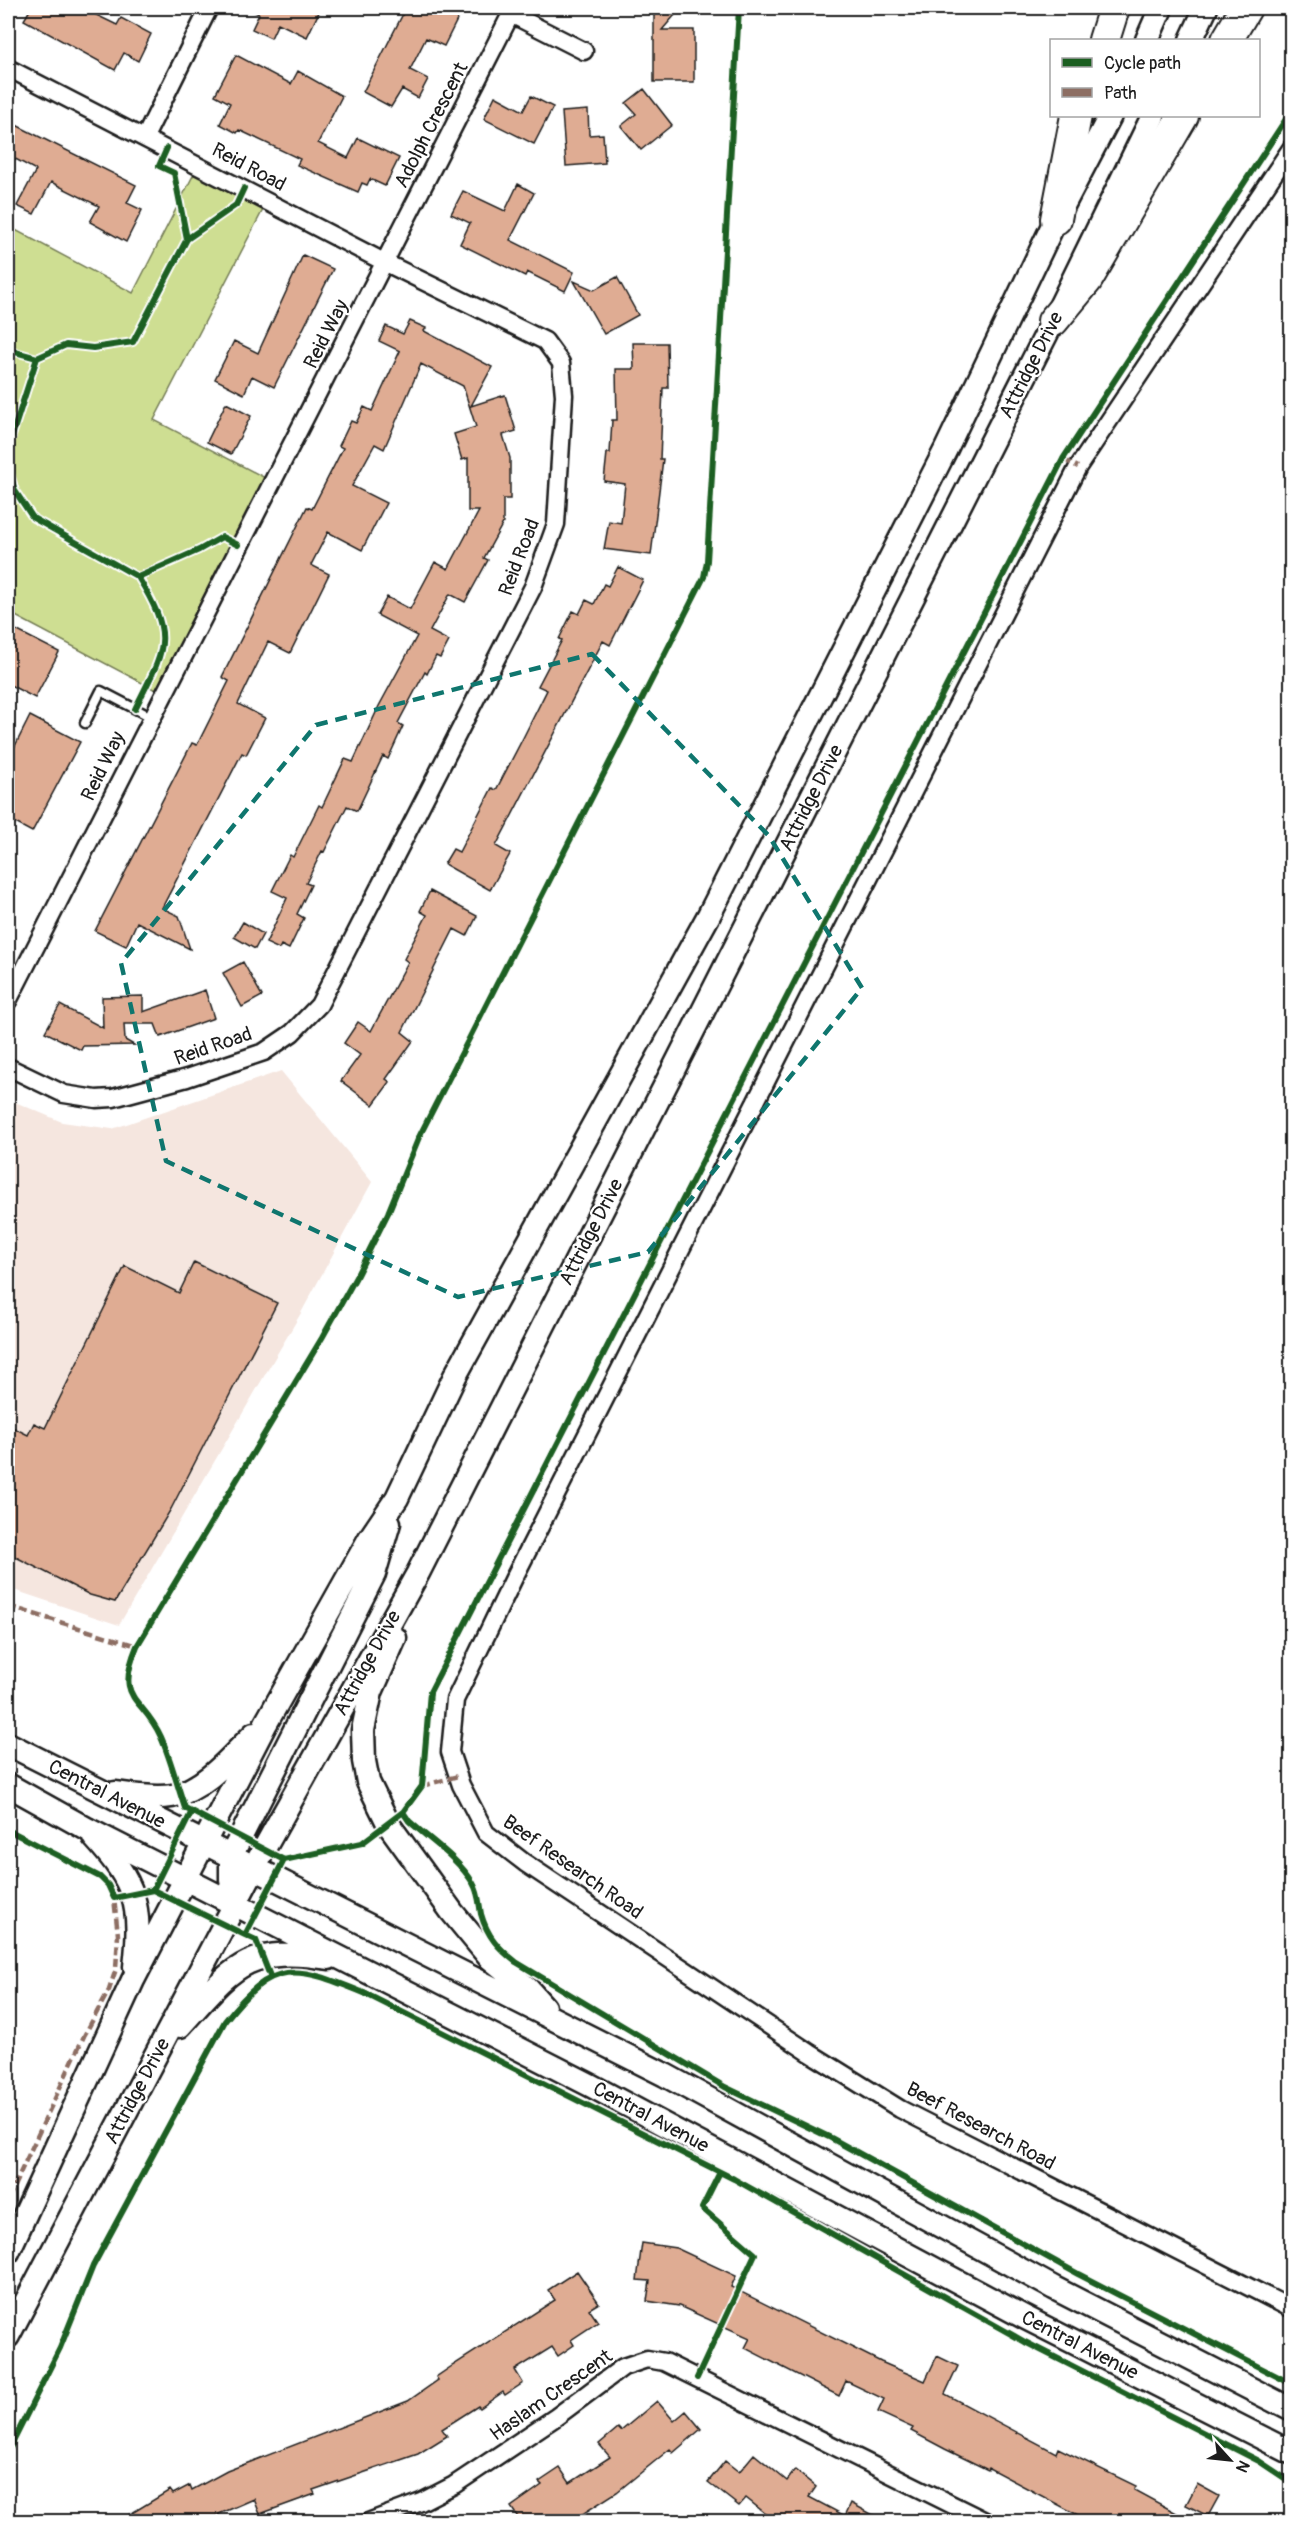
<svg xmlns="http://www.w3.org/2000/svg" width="1299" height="2529" font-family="Pangolin,sans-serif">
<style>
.built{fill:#f5e6df}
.green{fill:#cede92;stroke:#757d57;stroke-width:1.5}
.building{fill:#dfac93;stroke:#1c1c1c;stroke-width:1.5}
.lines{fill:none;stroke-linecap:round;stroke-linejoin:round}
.lane-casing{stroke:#1c1c1c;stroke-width:13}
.street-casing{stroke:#1c1c1c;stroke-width:21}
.secondary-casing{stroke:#1c1c1c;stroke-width:27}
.highway-casing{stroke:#1c1c1c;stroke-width:34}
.lane{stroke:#fff;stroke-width:8}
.street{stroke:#fff;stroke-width:16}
.secondary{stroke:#fff;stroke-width:22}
.highway{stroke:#fff;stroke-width:30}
.quiet{stroke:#8d6e63;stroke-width:4.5;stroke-dasharray:9 4.5;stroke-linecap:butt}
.cycleway-casing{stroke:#fff;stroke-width:10}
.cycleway{stroke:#1b5e20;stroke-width:6}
.marked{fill:none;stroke:#0f766e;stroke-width:4.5;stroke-dasharray:12 8;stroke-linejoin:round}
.labels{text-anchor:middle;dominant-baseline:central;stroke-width:4.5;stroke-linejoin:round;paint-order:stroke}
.street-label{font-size:20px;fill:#1c1c1c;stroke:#fff}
</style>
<rect width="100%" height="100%" fill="#fff"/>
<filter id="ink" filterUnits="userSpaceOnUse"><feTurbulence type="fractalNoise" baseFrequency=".0167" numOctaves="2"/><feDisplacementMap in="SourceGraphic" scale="12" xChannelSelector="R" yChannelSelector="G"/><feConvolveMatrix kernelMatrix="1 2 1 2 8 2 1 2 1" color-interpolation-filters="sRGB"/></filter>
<g filter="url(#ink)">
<path class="built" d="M281,1071L372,1182L301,1313L119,1625L8,1588V1099L62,1122L112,1129Z"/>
<path class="green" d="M199,164L268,200L154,420L273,482L163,694L8,612V226L133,293Z"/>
<path class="building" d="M31,8H82L117,25L121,18L151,34L138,61L124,53L115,70L24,20Z
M247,8H321L307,37L278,23L271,38L252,29L259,14Z
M406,8H419L434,15L438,8H463L444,46L426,38L410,70L428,79L418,98L402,89L391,107L363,92Z
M654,8H681L662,30H694V82H654Z
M236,55L291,84L298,71L342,96L318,143L348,158L358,138L399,158L385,186L370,179L367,185L362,183L358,192L297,165L300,159L239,130L237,133L220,124L230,103L215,95Z
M644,89L672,125L641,150L621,126L636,114L626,103Z
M495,96L523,111L531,96L553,107L534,144L484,119Z
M588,110L589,135L603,134L605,163L566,166L562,112Z
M8,121L136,185L127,203L142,210L126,242L90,222L99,206L51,182L34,214L17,206L36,170L8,155Z
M518,184L534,193L510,240L574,272L565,291L527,272L525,276L460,244L470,223L451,214L463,191L505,211Z
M303,255L333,269L274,387L252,376L244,394L215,379L234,341L258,353Z
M617,277L638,315L604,334L574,281L594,290Z
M410,321L426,328L424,331L492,367L471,406L505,395L516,431L503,435L510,458V499H503V523L484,558L488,560L465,602L450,594L430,631L449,641L440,658L436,656L427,674L425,672L398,723L403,726L388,759L383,756L357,811L347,806L324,852L322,851L306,883L311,885L297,914L304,918L289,949L281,945L279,949L266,943L287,898L272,891L290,855L293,857L319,805L322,807L345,759L353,762L379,706L417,636L377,615L387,597L410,609L435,562L448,569L479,511H468V458L462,460L454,434L476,427L463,386L421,364L384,449L375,444L352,486L386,503L362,550L328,532L311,565L329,574L290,653L268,642L238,704L265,718L246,755L242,753L162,908L179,916L190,949L137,922L126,946L95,931L192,743L197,745L229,681L222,677L307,507L312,509L343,448L339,446L351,421L356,423L364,407L372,411L400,351L379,341L386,326L403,334Z
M633,343H667L668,388H663L660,459H663L651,555L604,549L609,521L621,523L625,484L604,481L607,453H610L612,420H617L616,369H634Z
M226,403L251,416L231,454L207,442Z
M618,567L643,580L610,645L603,641L496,846L510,854L490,890L444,864L453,849L459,852L492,788L496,790L523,738L547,690L538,686L562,640L559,639L573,611L579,614L586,600L594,604L604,584L608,586Z
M8,626L59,652L35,698L8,684Z
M30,716L80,742L32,832L8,819V760Z
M430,891L477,916L467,936L454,929L402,1032L413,1041L386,1079L390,1082L373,1105L341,1081L360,1055L344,1043L358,1022L371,1031L408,962L404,959L427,915L420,911Z
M243,922L263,934L255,949L234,937Z
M243,962L262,996L242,1007L223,973Z
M205,990L214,1018L160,1037L155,1024H124L125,1040L134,1045L83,1046L81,1050L45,1032L60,1005L103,1028L102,997L143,996V1012Z
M194,1262L277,1303L171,1509L115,1602L90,1595L8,1553V1425L28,1435L34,1423L45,1428L125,1266L179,1293Z
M642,2243L676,2248L736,2276L731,2287L881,2362L925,2381L937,2356L958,2366L945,2394L1056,2453L1058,2448L1136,2486L1134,2490L1193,2522H1091L989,2468L988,2470L945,2449L911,2431L913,2428L878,2412L884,2399L846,2381L839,2396L745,2348L750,2338L679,2306L647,2301L650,2281L637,2280Z
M577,2271L599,2303L589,2309L598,2322L571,2340L574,2345L558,2356L552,2347L515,2370L523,2383L505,2395L503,2392L480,2408L478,2406L442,2429L447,2436L418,2454L313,2490L315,2494L260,2514L254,2499L217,2515L220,2522H117L170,2490L173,2494L190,2485L192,2490L227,2471L408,2401L438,2380L436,2377L452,2366L555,2300L548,2290Z
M657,2401L674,2421L686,2411L701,2429L673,2453L670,2449L617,2492L570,2522H521L511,2507L542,2485L539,2482L560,2468L570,2483L610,2457L599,2444L618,2428L621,2431Z
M754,2454L787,2481L795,2470L816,2487L809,2497L845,2516L851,2503L886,2522H776L746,2498L739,2506L708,2482L725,2461L739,2472Z
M1197,2484L1219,2496L1208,2516L1186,2505Z"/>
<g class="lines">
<defs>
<path id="lane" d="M85,723L101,691L151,717"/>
<path id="street" d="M511,14L584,51
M8,68L386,263L545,341L561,363L564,395L556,524L533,587L319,1005L292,1033L264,1052L187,1078L113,1098L96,1099L64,1094L8,1067
M145,137L209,8
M1292,147L1078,467L514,1578L455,1700L450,1752L461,1785L486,1833L525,1863L810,2053L900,2109L1292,2309
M8,1001L514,8
M368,2522L421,2502L454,2485L556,2417L623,2367L647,2359L664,2362L987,2522"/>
<path id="secondary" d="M1147,40L1161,8
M1191,40L1206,8
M395,1638L371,1692L363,1730L364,1761L368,1782L389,1825L452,1912L490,1958L527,1988L544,2007
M8,1744L665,2075L1054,2288L1292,2410
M8,1785L87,1829L590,2085L1024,2317L1292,2453
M115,1793C132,1795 154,1799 172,1796C204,1790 232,1756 254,1734
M94,1837C136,1883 142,1905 135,1967
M236,1904L231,1880V1856L374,1574L389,1523
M180,2026C233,1968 244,1945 329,1958
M8,2252L133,1980L266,1723L370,1538L397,1498L455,1376L709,915L946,449L1056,219L1110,116
M8,2336L264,1849L418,1573L1053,321L1153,116"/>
<path id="highway" d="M1104,40L1114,8
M1227,40L1246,8
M1056,219L1076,116
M1053,321L1087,280L1183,116"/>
</defs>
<use href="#lane" class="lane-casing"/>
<use href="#street" class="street-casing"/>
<use href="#secondary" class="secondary-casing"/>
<use href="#highway" class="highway-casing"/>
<use href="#lane" class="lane"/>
<use href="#street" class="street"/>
<use href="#secondary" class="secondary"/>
<use href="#highway" class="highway"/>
<path class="quiet" d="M1063,459L1078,467
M8,1606L137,1646
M422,1786L458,1776
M8,2199L84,2036L109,1990L116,1969L118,1935L114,1898
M427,2517L429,2522"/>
<defs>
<path id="cycleway" d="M187,239L236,205L244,188
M8,350L37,358L66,345L93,348L133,342L187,239L174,173L159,166L167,148
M37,358L9,445L8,467L15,491L33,518L138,577L199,550L222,537L238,545
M135,709C165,648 176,639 138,577
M403,1812L409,1821C430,1840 458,1858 473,1883C479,1893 479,1903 481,1914C487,1936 499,1949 516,1962L725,2087L831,2138L1078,2274L1292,2384
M8,1830L100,1877L108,1885L114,1898L153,1890L245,1935
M284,1860L185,1808C177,1785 171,1760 161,1737C142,1695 114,1702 137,1646L322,1338L356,1277L388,1213L419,1137L704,577L707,561L739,8
M153,1890L191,1813
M270,1976L256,1940L245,1935L284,1860L362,1843L403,1812L422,1786L430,1692L1063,459L1292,110
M697,2378L755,2254L702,2208L720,2172
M8,2452L60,2348L93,2266L225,2021C274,1958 295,1965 364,1993L734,2179L1025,2342L1259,2461L1292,2483"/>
</defs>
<use href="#cycleway" class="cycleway-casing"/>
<use href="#cycleway" class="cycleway"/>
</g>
</g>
<path class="marked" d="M592,654L769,836L862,988L648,1252L458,1297L166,1161L121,963L316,725Z"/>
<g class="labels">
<g class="street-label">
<text transform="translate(431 125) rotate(-63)">Adolph Crescent</text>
<text transform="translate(249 167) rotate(28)">Reid Road</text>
<text transform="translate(326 334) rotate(-63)">Reid Way</text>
<text transform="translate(1031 365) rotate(-63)">Attridge Drive</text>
<text transform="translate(519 557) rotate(-69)">Reid Road</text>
<text transform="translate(103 766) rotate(-64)">Reid Way</text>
<text transform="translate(811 798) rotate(-63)">Attridge Drive</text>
<text transform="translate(213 1046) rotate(-19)">Reid Road</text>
<text transform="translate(591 1232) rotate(-63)">Attridge Drive</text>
<text transform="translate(367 1663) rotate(-61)">Attridge Drive</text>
<text transform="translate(107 1794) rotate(27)">Central Avenue</text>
<text transform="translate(573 1867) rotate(35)">Beef Research Road</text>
<text transform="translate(137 2091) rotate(-62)">Attridge Drive</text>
<text transform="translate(651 2117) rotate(28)">Central Avenue</text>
<text transform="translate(981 2126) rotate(28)">Beef Research Road</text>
<text transform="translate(1080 2345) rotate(27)">Central Avenue</text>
<text transform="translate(551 2395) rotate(-35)">Haslam Crescent</text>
</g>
</g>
<rect width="1299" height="2529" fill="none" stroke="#fff" stroke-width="30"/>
<rect x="15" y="15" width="1269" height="2499" fill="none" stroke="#1c1c1c" stroke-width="2" filter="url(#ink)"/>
<rect x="1050" y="39" width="210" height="78" fill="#ffffff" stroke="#a4a4a4" stroke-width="1.5"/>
<rect x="1062" y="58" width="30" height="9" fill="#1b5e20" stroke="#a4a4a4" stroke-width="1.5"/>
<text x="1104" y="69" font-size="18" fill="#1c1c1c">Cycle path</text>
<rect x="1062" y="88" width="30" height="9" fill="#8d6e63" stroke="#a4a4a4" stroke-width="1.5"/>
<text x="1104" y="99" font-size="18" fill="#1c1c1c">Path</text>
<g transform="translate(1230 2460) rotate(117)" stroke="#ffffff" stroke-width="4.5" paint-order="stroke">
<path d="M0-4.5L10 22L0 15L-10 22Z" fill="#1c1c1c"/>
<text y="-9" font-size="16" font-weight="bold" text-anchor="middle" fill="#1c1c1c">N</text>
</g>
</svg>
